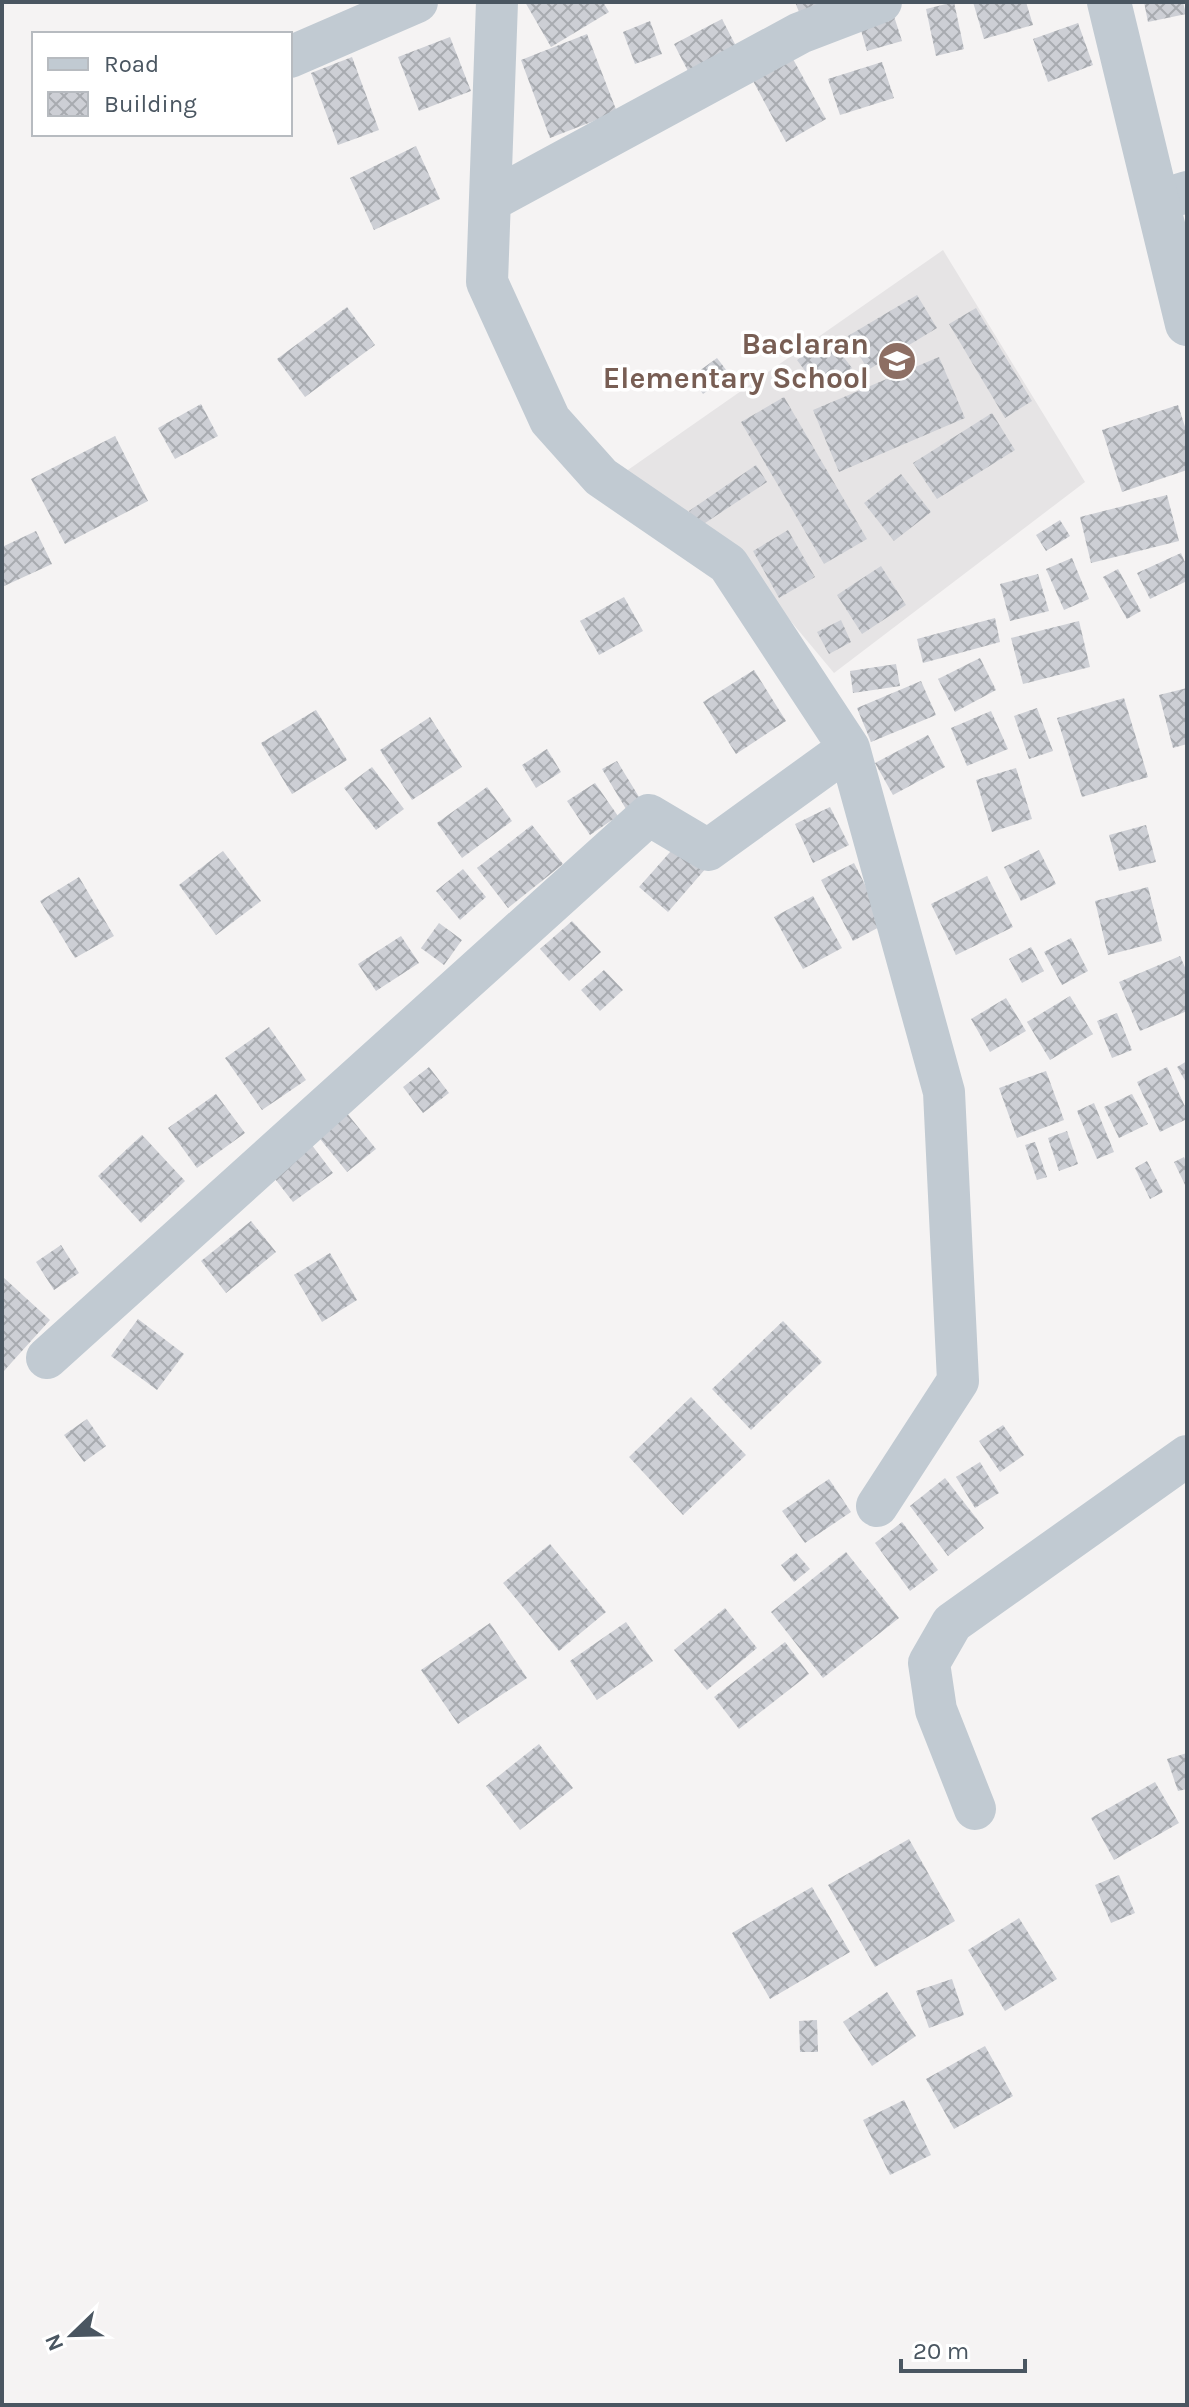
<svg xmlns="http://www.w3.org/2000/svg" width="1189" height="2407" font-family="Karla,sans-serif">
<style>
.education{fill:#e6e4e5}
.building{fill:url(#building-cross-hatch)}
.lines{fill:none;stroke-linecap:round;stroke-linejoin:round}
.minor{stroke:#c1cad2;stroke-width:42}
.tertiary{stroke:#c1cad2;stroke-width:44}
.labels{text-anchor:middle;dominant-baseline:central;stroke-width:7;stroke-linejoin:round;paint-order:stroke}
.education-label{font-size:30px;font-weight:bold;fill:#785e54;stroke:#fff;text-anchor:end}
</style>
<defs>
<pattern id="building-cross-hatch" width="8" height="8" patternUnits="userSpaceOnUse" patternTransform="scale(2)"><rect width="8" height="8" fill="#cdcfd5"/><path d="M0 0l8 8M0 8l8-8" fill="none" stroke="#a8abb0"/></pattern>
</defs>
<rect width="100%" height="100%" fill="#f5f3f3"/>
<path class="education" d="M943,250L1085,482L834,673L738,558L625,472Z"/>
<path class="building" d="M525,2H603L609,12L551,47Z
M795,2H836L801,17Z
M954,2L964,49L936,56L926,9Z
M973,2H1026L1033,25L984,39Z
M1144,2H1183L1186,14L1148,22Z
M892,10L902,41L867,51L858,20Z
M722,19L737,48L689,73L674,44Z
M650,21L662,54L635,64L623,32Z
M1078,23L1093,65L1048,82L1033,39Z
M587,34L617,112L550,138L521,60Z
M450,37L471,91L419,111L398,57Z
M352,57L379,130L338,145L311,73Z
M793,59L826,119L786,142L753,81Z
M882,62L894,98L840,115L828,79Z
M416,146L440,199L374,230L350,178Z
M917,295L937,328L868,370L848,336Z
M347,307L375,345L305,397L277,359Z
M976,308L1032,401L1005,418L949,324Z
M828,337L852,368L820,391L797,360Z
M939,357L965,418L839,472L813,410Z
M717,358L730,375L703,394L691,377Z
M784,397L867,539L824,564L741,422Z
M201,404L218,436L175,459L158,428Z
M1178,405L1187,433V470L1122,492L1102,430Z
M992,413L1015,450L937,499L913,463Z
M115,436L148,501L65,544L31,479Z
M756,465L767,482L699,527L689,511Z
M901,474L931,512L894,541L864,503Z
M1167,495L1179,541L1091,563L1080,517Z
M1060,520L1070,536L1046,551L1036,535Z
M788,530L815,577L779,598L753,551Z
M36,531L52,564L2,587V547Z
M1181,553L1187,567V581L1150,599L1137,573Z
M1072,558L1089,599L1064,610L1046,569Z
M881,566L906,605L862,634L837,595Z
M1118,569L1141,611L1127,619L1103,577Z
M1038,574L1049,611L1010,621L1000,584Z
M624,597L643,631L599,655L580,621Z
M995,618L1000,642L923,663L917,639Z
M841,620L851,642L829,654L817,632Z
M1079,621L1090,667L1023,684L1011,638Z
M980,658L996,690L955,712L938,679Z
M896,664L900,686L853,693L850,671Z
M754,670L786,721L736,754L703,702Z
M921,681L936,715L871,742L857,708Z
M1187,688V744L1173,748L1159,695Z
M1124,698L1148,777L1082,797L1057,718Z
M1037,708L1053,751L1029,759L1014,716Z
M316,710L347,760L292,794L261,743Z
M991,711L1008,749L967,766L951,728Z
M430,717L462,767L412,800L380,750Z
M928,735L945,767L893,795L875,763Z
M547,749L561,772L536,788L522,765Z
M617,761L647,810L632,819L602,769Z
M372,767L404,809L376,830L344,788Z
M1016,768L1032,819L992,832L976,780Z
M595,783L618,816L590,835L567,801Z
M487,787L512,821L462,858L437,823Z
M830,807L849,845L813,863L795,824Z
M532,825L563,864L508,908L477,868Z
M1146,825L1156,862L1119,871L1109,835Z
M679,842L707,867L668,912L639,887Z
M1039,850L1056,884L1021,901L1004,867Z
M223,851L261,901L216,935L179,885Z
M854,863L885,924L853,941L821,880Z
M463,869L486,897L460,920L436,891Z
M987,876L1013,927L956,955L931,904Z
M79,877L114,936L75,958L40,901Z
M1148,887L1162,941L1108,955L1095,901Z
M813,896L842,948L803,969L774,917Z
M572,921L601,952L569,981L540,949Z
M439,923L462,940L444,965L421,948Z
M401,936L419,963L376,991L358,964Z
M1071,938L1088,971L1062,985L1044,952Z
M1031,947L1044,971L1022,983L1009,959Z
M1180,956L1187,972V1011L1140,1031L1119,982Z
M604,970L623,990L600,1011L581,990Z
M1070,996L1093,1034L1050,1060L1027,1022Z
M1006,998L1026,1031L990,1052L971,1019Z
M1117,1013L1132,1050L1112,1058L1097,1021Z
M269,1027L306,1080L262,1110L225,1058Z
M1187,1061V1084L1177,1067Z
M429,1067L449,1093L423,1113L403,1087Z
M1167,1067L1187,1111V1119L1160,1132L1137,1082Z
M1046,1071L1064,1120L1017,1138L999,1088Z
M216,1094L245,1133L197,1168L168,1128Z
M1132,1094L1148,1124L1119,1138L1104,1107Z
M1094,1103L1114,1152L1097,1159L1077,1111Z
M341,1106L376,1149L347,1172L312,1129Z
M1067,1131L1078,1164L1059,1171L1048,1138Z
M142,1135L185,1181L141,1223L98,1176Z
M308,1140L333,1173L293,1202L268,1170Z
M1035,1142L1047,1177L1037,1180L1025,1145Z
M1184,1157L1187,1164V1189L1174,1162Z
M1147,1161L1163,1192L1150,1199L1135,1168Z
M251,1221L276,1252L226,1293L201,1261Z
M61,1245L79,1273L54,1290L36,1262Z
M330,1253L357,1300L322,1322L294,1275Z
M3,1277L50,1320L2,1373V1279Z
M138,1319L184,1354L157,1390L111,1356Z
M783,1321L822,1362L751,1430L712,1389Z
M691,1397L746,1455L683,1515L629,1457Z
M87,1419L106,1446L84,1462L64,1435Z
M1003,1425L1024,1455L1000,1472L979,1441Z
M980,1462L999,1493L975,1508L956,1477Z
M945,1478L984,1528L948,1556L910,1506Z
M829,1479L851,1512L805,1543L782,1511Z
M902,1522L938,1570L910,1591L875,1543Z
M550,1544L606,1612L559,1651L503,1583Z
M846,1552L899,1618L823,1678L771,1612Z
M796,1553L810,1569L794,1582L781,1565Z
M725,1608L757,1648L707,1690L674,1650Z
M626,1622L653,1661L597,1700L570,1661Z
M490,1623L527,1678L458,1724L421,1670Z
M785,1642L809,1674L739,1729L714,1697Z
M539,1744L573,1788L520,1830L486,1786Z
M1187,1753V1789L1178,1791L1167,1759Z
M1155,1782L1179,1823L1114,1860L1091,1818Z
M909,1839L955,1921L875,1967L828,1885Z
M1119,1875L1135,1913L1111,1923L1095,1885Z
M812,1887L850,1952L770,1999L732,1933Z
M1019,1918L1057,1979L1005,2011L968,1950Z
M952,1979L964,2015L929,2028L916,1991Z
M887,1992L916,2036L872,2066L843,2022Z
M817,2020L818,2052H800L799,2021Z
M985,2046L1013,2096L954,2129L926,2079Z
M904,2100L931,2155L890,2175L863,2120Z"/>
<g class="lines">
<path class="minor" d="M497,2L487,282L550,420L601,477L728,564L849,748L944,1092L958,1381L877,1506
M290,57L417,2
M490,201L800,33L881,2
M1158,201L1187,192
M47,1358L649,815L708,850L849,748
M975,1809L936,1710L929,1663L952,1623L1187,1456"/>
<path class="tertiary" d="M1109,2L1187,324"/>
</g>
<defs>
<symbol id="school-disc" viewBox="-11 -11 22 22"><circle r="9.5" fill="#8d6e63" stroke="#fff"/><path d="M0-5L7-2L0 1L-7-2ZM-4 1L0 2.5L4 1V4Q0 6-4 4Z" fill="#fff"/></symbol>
</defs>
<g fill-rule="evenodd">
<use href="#school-disc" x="875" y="339" width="44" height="44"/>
</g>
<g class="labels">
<g class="education-label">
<text x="869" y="344">Baclaran<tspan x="869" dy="34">Elementary School</tspan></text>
</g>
</g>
<rect width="1189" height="2407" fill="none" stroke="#4a5661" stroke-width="8"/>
<rect x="32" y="32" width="260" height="104" fill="#ffffff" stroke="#b7bbc0" stroke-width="2"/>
<rect x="48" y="58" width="40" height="12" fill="#c1cad2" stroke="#b7bbc0" stroke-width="2"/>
<text x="104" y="72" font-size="24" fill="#4a5661">Road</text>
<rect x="48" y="92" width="40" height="24" fill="url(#building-cross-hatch)" stroke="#b7bbc0" stroke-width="2"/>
<text x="104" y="112" font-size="24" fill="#4a5661">Building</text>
<g transform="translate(72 2335) rotate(247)" stroke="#ffffff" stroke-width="6" paint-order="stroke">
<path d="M0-6L14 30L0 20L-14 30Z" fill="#4a5661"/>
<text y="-12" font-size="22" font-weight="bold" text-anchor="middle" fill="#4a5661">N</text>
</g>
<path d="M901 2359v12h124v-12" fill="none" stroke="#4a5661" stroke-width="4"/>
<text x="913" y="2359" font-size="24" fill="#4a5661" stroke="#ffffff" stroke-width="6" paint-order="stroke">20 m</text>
</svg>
